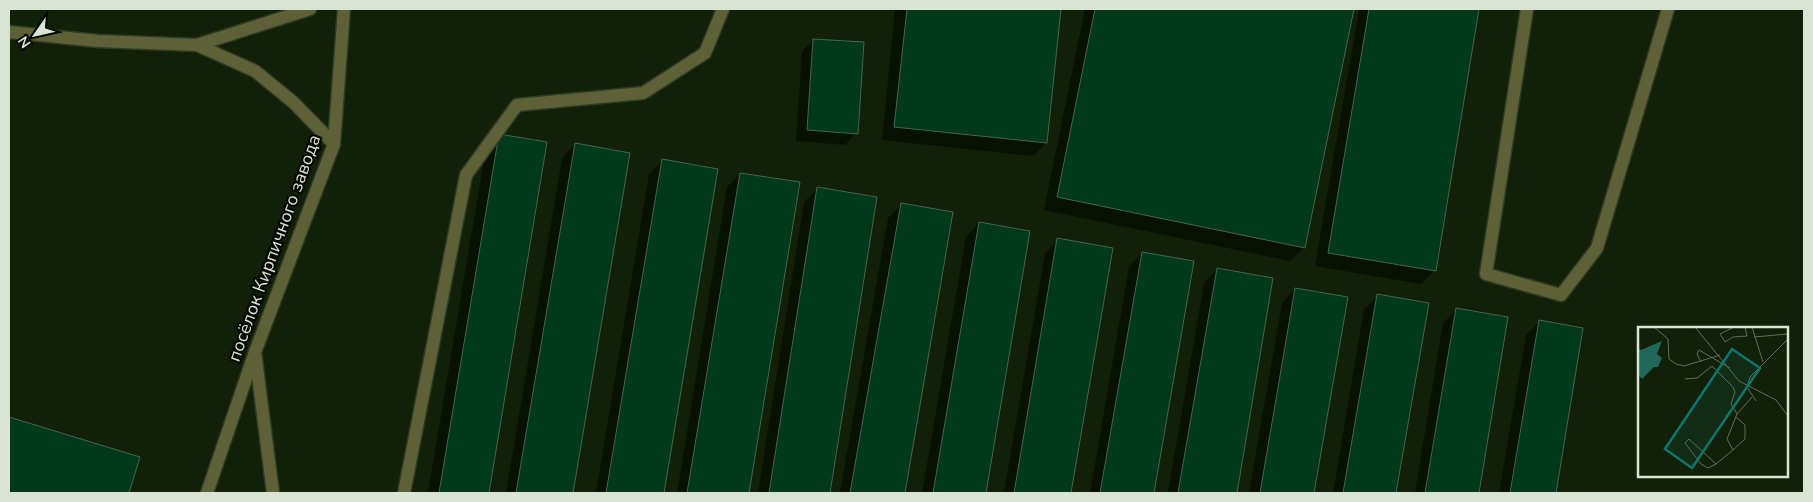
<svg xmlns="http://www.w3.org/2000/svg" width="1813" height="502" font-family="'Nunito Sans',sans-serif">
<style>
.shadow{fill:#0007}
.building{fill:#01391d;stroke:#476450}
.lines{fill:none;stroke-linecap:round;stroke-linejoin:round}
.lane-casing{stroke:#2e3b24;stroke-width:15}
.street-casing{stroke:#2e3b24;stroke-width:15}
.lane{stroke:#5e6138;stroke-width:12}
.street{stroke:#5e6138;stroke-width:12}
.labels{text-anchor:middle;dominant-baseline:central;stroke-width:4.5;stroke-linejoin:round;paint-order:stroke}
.street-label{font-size:18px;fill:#dae4d4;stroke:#040802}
.inset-road{fill:none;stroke:#626e59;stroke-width:1}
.view{fill:#0f766e;fill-opacity:0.15;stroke:#0f766e;stroke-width:2.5}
.inset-edge{fill:none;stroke:#dae4d4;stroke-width:2.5}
</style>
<rect width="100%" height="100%" fill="#122007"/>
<path class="shadow" d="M895,9H1060L1046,143L1033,156L882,140Z
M1085,9H1353L1304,248L1290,261L1044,210Z
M1359,9H1478L1435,270L1421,284L1315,266Z
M813,40L856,133L845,145L796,141L802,51Z
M499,135L546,143L487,493H428L486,148Z
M575,144L628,154L572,493H506L562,158Z
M662,161L717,170L663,493H596L649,174Z
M740,174L799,183L748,493H677L727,187Z
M818,188L875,198L829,493H758L804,202Z
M901,205L952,213L903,493H840L888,218Z
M979,223L1029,232L984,493H922L966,237Z
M1058,240L1111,249L1070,493H1004L1045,253Z
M1142,253L1192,262L1153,493H1090L1129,267Z
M1217,269L1272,279L1235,493H1168L1204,283Z
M1295,289L1346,298L1313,493H1249L1282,303Z
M1378,296L1427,304L1395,493H1333L1364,309Z
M1456,310L1507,318L1478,493H1415L1443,323Z
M1539,322L1582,329L1554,493H1499L1526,335Z
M9,419L138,458L127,493H9Z"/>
<path class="building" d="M907,9H1061L1047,143L894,127Z
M1095,9H1354L1305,248L1057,197Z
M1369,9H1479L1436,271L1328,253Z
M813,39L864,42L858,134L807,130Z
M499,134L547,142L489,493H439Z
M575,143L630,153L573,493H516Z
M662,159L718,169L664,493H606Z
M740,173L800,182L749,493H687Z
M817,187L877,197L830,493H769Z
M901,203L953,212L905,493H850Z
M979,222L1030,231L986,493H933Z
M1057,238L1113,248L1071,493H1014Z
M1142,252L1194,261L1154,493H1100Z
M1217,268L1273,278L1237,493H1178Z
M1295,288L1348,297L1314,493H1260Z
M1377,294L1429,303L1396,493H1343Z
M1456,308L1508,317L1479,493H1425Z
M1539,320L1583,328L1556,493H1510Z
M9,417L140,457L129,493H9Z"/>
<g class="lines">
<defs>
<path id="lane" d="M1527,9L1486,274L1561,295L1597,248L1668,9
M255,352L273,493
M404,493L466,175L517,105L643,93L705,53L723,9"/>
<path id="street" d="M9,32L98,41L197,45L310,9
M197,45L255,71L293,102L334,144
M207,493L255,352L334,144L344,9"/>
</defs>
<use href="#lane" class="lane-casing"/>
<use href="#street" class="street-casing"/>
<use href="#lane" class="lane"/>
<use href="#street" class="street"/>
</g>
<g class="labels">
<g class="street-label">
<text transform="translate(274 248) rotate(-70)">посёлок Кирпичного завода</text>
</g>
</g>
<g transform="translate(1638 327)">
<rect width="150" height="150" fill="#122007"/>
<path d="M24,14L19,27L24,31L20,40H16L4,52L0,48V21L3,23Z" fill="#216859"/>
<path class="inset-road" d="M16,0L30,12L31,32L38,37L46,39L82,28M57,0L101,54L138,73L150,89M96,0L82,7L87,15L95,10L109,9L107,0M114,0L125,35M116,10L150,7M63,35L59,27L61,23L92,41M47,52L59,51L74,39L95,60L97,65L93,77L99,87M118,74L109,60L112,50L150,12M95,123L107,112V98L98,90M78,137L70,141L63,137L47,116L51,112L78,137L95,123L89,112L99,87L114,70"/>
<path class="view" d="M94,22L122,41L54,141L27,122Z"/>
<rect width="150" height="150" class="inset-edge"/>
</g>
<rect width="1813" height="502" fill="none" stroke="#dae4d4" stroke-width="20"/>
<g transform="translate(35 35) rotate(236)" stroke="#040802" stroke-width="4" paint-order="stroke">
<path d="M0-4L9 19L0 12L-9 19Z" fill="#dae4d4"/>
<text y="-8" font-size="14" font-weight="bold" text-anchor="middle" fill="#dae4d4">N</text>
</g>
</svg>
